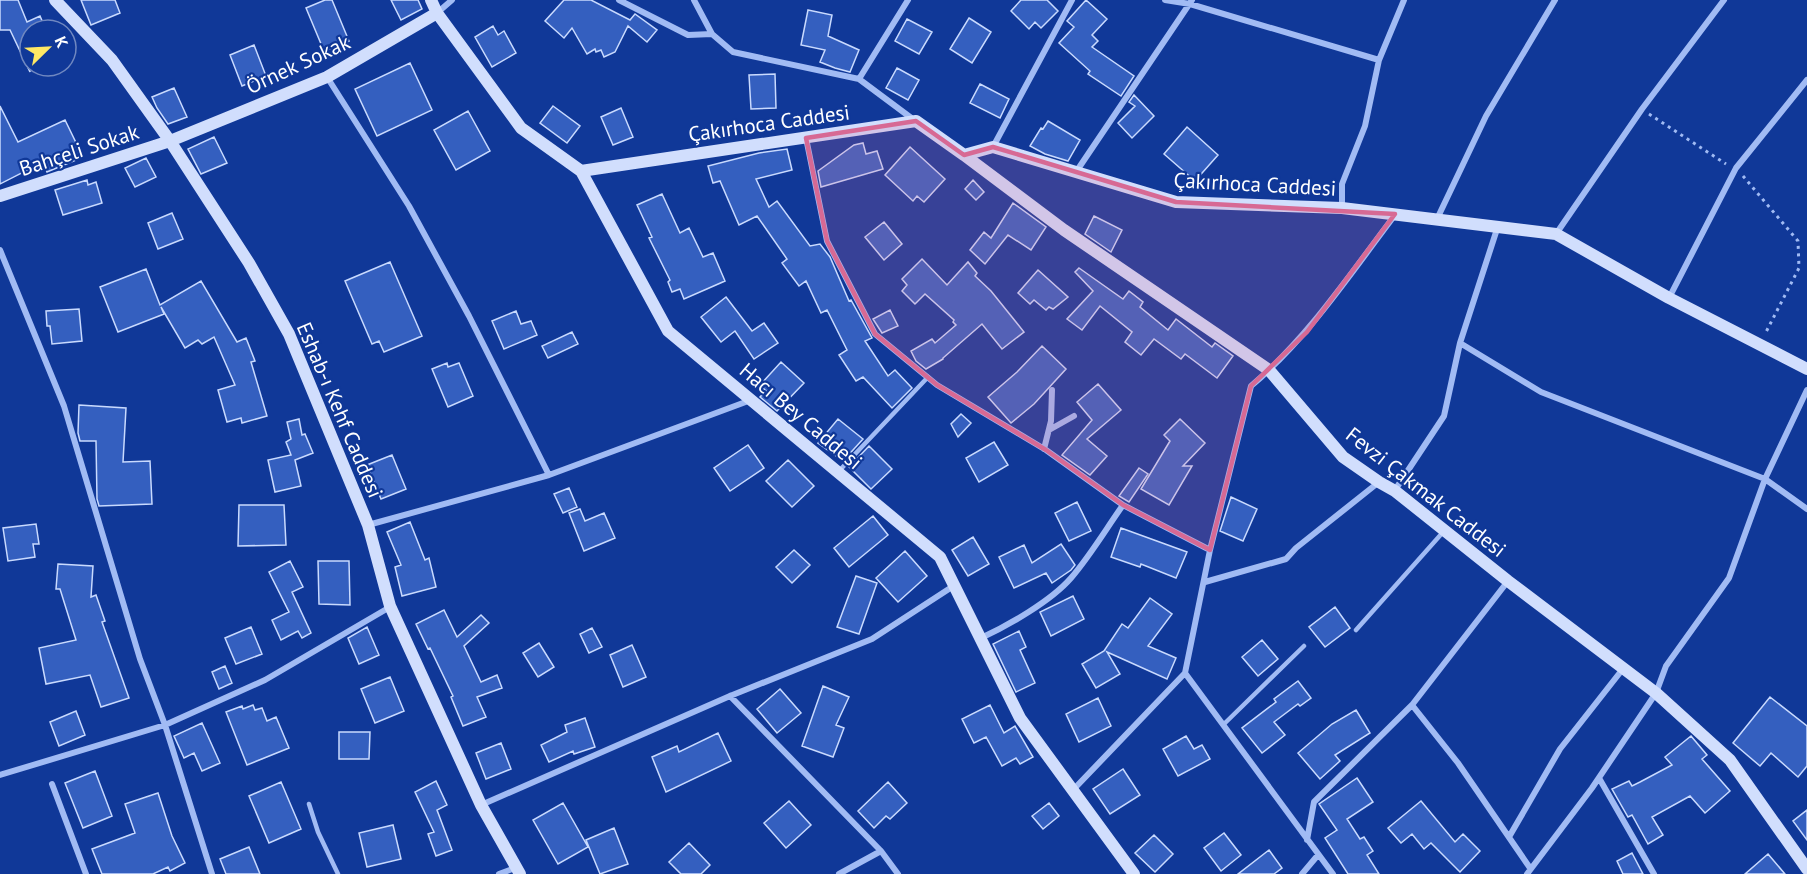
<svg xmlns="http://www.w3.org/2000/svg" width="1807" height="874" font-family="'PT Sans',sans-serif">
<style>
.building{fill:#345fbf;stroke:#c9dafe;stroke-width:1.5}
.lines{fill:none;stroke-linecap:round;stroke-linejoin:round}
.path{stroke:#a1bbf4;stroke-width:3;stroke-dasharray:3 4.5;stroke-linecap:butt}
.lane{stroke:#a1bbf4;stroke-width:4.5}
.street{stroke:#a1bbf4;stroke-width:6}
.secondary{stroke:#d1defd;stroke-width:12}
.marked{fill:#d76994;fill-opacity:0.2;stroke:#d76994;stroke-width:4.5;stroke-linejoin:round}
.labels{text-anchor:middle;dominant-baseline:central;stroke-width:4.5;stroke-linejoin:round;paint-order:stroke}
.street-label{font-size:21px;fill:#fff;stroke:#103898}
</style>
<rect width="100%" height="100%" fill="#103898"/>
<path class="building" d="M0,0H18L27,22L40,16L46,30H30V72L10,30H0Z
M81,0H115L120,13L91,25Z
M325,0H332L349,41L324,51L306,8Z
M391,0H418L422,9L401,20Z
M564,0H591L630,20L635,14L657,30L647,42L628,26L615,52L604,57L601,50L596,52L595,49L587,54L572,28L564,38L545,21Z
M1021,0H1047L1058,11L1041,28L1035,22L1029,29L1011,11Z
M1086,0L1107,19L1092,35L1098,41L1092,47L1134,76L1121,96L1088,74L1090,71L1059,43L1074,27L1067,21Z
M808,10L832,15L828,36L859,50L850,72L835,68L820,62L825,50L801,45Z
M969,18L991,32L972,63L950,49Z
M907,19L932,32L919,54L895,41Z
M493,26L498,35L504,31L516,53L492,67L475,37Z
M254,45L266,76L242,86L230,55Z
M410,63L432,110L377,136L355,89Z
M897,68L919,80L908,100L886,88Z
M775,74L776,108L751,109L749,75Z
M980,84L1009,99L1000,118L970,103Z
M174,88L187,117L168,124L157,108L152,97Z
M1134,95L1154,116L1132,138L1118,123L1135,106L1129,102Z
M0,106L18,142L65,120L83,157L47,172L43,162L0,184Z
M553,106L580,126L567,143L540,123Z
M621,108L633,137L613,145L601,117Z
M468,111L490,151L456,170L434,130Z
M1048,121L1080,140L1068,161L1045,154L1030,146L1041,128L1043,129Z
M1187,127L1218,155L1195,181L1164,154Z
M214,137L227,163L201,174L188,149Z
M863,143L866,154L877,151L883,169L821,187L818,171L854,145Z
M910,147L945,179L924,202L917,196L913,201L885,175Z
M787,149L792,170L756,179L769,207L777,201L810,246L820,244L830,257L849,301L851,300L872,338L865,341L888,376L895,370L912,388L892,408L863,377L856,381L839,355L847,350L827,310L821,313L806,281L799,286L782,263L787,259L757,216L739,225L720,181L713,183L708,166L759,153Z
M146,158L156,177L135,187L125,168Z
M87,180L88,185L96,182L102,203L63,215L55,190Z
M973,180L984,192L976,200L965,189Z
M662,194L680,233L689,228L703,257L713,253L725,281L684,299L680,289L672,292L668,282L670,280L649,238L652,237L637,205Z
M1013,203L1046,227L1031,250L1008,235L985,264L970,250L984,232L991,238Z
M172,213L183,239L158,249L148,223Z
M1094,216L1122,230L1111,252L1085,234Z
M884,222L902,244L884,260L865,237Z
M922,259L947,285L968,262L977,273L975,276L991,291L1024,332L1002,349L982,324L943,358V359L926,369L916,361L911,351L932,339L935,343L956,325L953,322L954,320L925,294L915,304L902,291L907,285L902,279Z
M390,262L422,336L384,352L379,341L372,344L345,281Z
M1079,268L1123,299L1129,291L1143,302L1140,307L1168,330L1176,319L1212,347L1215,343L1233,356L1217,378L1185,354L1181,359L1154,339L1141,355L1125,342L1132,332L1100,306L1082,330L1067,319L1093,291L1075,272Z
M146,269L160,305L201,281L237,342L246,338L255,361L251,362L267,416L242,423L241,418L227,422L218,390L235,385L214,337L202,344L198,340L185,348L161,307L164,314L118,332L100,287Z
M1038,270L1068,297L1053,309L1049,307L1046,310L1034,300L1030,304L1018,293Z
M726,297L752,331L764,323L778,343L754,359L735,331L721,342L701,317Z
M79,309L82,341L52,344L50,326H47L46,311Z
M890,310L898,326L882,333L873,319Z
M516,311L521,324L531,321L537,335L504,349L492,321Z
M572,332L578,344L548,358L542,346Z
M1042,346L1066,369L1034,404L1011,423L988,397L1017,372Z
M781,362L804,383L777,411L760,397L766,391L760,385Z
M447,363L448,367L459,363L473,396L448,407L432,369Z
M1098,384L1121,410L1087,439L1107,456L1090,475L1062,455L1092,420L1077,402Z
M79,405L126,408L123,462L150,461L152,504L99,506L97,499L96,441H80L78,433Z
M961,414L971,423L958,437L951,424Z
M299,419L302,435L305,434L313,453L295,460L301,486L275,492L268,460L291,455L286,442L291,439L287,422Z
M838,419L863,439L843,461L818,443Z
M1180,419L1205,443L1183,466H1192L1169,505L1141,489L1170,441L1164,435Z
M994,442L1008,465L979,482L966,458Z
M748,445L764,468L730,491L714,468Z
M869,446L892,469L871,489L849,467Z
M392,455L406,489L381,499L367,465Z
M788,460L814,486L792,507L766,481Z
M1139,468L1148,474L1129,502L1119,496Z
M569,488L577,507L563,513L554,494Z
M1231,497L1257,509L1243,541L1220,531Z
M1077,502L1091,531L1069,541L1055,513Z
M239,505H284L286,545L238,546Z
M580,509L585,521L604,513L615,538L584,551L569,513Z
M873,516L888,535L849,567L834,548Z
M410,522L425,560L429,558L436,587L402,596L395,567L401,565L387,532Z
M36,524L39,544H33L35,557L8,561L3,528Z
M1121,528L1187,552L1176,578L1141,564L1140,567L1111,557Z
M973,537L989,564L968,576L952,550Z
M1061,544L1075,565L1071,570L1052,583L1046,573L1014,588L999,557L1024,545L1032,563Z
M794,550L810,565L792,583L776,567Z
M905,551L927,576L898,602L876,578Z
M290,561L303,587L292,592L311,633L302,638L298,631L281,640L272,620L289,612L269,572Z
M318,561H349L350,605L319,604Z
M58,564L93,566L91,597L96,595L105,621L102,622L129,698L101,707L90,675L46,684L39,648L76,640L60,589H56Z
M856,576L877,583L859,634L837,627Z
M1073,596L1084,619L1051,636L1040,612Z
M1150,598L1172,614L1148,646L1176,658L1167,679L1107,652L1120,674L1096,688L1082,664L1104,651L1122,624L1128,628Z
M1335,607L1350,628L1325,647L1309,627Z
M444,610L457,637L481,615L489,623L464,646L481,682L497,675L502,688L477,697L486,717L463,726L451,697L453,696L430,648L428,649L416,624Z
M251,627L262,654L236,664L225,638Z
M367,627L379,655L359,664L348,638Z
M592,628L602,647L589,653L580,634Z
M1019,631L1026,647L1020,650L1035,683L1016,692L993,644Z
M1262,640L1278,659L1258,676L1242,657Z
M539,643L554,667L538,677L523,653Z
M632,645L646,677L623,687L610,655Z
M225,666L232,683L219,689L212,672Z
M390,677L404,711L375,723L361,689Z
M1298,681L1311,698L1300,706L1298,704L1274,722L1285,735L1262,753L1242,728L1276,702L1274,699Z
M823,686L849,697L836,725L844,728L833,757L802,746Z
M780,689L801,713L777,733L757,709Z
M1770,697L1807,726V766L1798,777L1771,753L1760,766L1733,743Z
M1098,698L1111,726L1079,742L1066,714Z
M253,705L255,710L262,708L267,721L276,717L289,748L247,765L226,712L242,706L243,709Z
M990,705L1004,733L1015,726L1033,757L1020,764L1016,758L1002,766L986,737L974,743L962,719Z
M1356,710L1370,733L1335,755L1340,761L1320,779L1298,753L1332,724Z
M76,711L85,735L59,746L50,722Z
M585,718L595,747L574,754L573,751L549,762L541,745L567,732L565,725Z
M202,723L220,763L202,771L194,753L184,758L174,736Z
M339,732H370L369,759H339Z
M718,733L731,761L666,792L652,757L677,746L679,752Z
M1186,736L1194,749L1202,745L1210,759L1178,776L1163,749Z
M1691,736L1707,755L1702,759L1730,791L1705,813L1690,796L1652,817L1663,835L1648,844L1632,815L1628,817L1612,789L1629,781L1632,786L1640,782L1672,765L1665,757Z
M501,743L511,769L486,779L476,753Z
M1123,769L1140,795L1110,814L1093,789Z
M95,771L112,816L83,828L65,783Z
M1357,778L1373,802L1347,819L1360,839L1364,837L1373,851L1367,855L1379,874H1348L1325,838L1337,830L1319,804Z
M436,781L447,805L437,810L452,850L436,856L428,834L434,832L415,792Z
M281,782L301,829L269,843L249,796Z
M888,782L907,803L890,819L886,816L874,828L858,811Z
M158,793L172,836L185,863L170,871L168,867L153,874H102L92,849L135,833L125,804Z
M789,801L811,825L786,848L764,823Z
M1421,801L1455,842L1463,834L1480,851L1460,872L1431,843L1424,849L1412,834L1401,843L1388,828Z
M563,803L588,847L558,864L533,820Z
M1049,803L1059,816L1043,829L1032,816Z
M1807,810V840L1793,821Z
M393,825L401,859L367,867L359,833Z
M614,828L628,864L600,874L586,840Z
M1224,833L1241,855L1221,871L1204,848Z
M1154,835L1173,854L1155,872L1135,853Z
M689,843L710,865L701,874H681L669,862Z
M249,847L260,874H226L220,859Z
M1269,850L1282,868L1274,874H1238Z
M1632,853L1643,874H1623L1617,861Z
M1768,854L1785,874H1745Z"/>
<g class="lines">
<path class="path" d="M1649,114L1726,164
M1743,176L1798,241L1799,268L1765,334"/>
<path class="lane" d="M839,471L928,377
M1356,630L1444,531
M1223,725L1304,646
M309,804L318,832L338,874"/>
<path class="street" d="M619,0L688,35L712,34
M694,0L712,34L733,52L859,79L914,120
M1165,0L1190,4L1379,60
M437,13L452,0
M327,77L409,206L469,316L549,475
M859,79L908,0
M806,138L827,241L875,334L937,385L1046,450L1123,505L1210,550
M993,147L1072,0
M1076,172L1192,0
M1342,208V184L1365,126L1379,60L1404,0
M1437,219L1486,116L1555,0
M1556,234L1642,109L1724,0
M0,250L64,406L140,659L165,725L212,874
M1669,298L1736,168L1807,80
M1460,343L1541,392L1765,479L1807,509
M1049,430L1074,416
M1044,449L1051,421L1052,390
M1395,490L1444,416L1460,343L1498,226
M368,525L549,475L751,400
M1205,582L1286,559L1296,548L1379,482
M981,638C1009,625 1051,601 1071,578C1090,556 1106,529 1123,505
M1185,673L1333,874
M730,696L881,851L898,874
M1412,705L1458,763L1530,868
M0,775L165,725L265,680L390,607
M1599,778L1654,874
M52,784L86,874
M1073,790L1185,673L1210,550L1251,386C1308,338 1350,274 1395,215
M481,805L730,696L872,639L955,585
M1509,837L1560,749L1622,670
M1307,840L1314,802L1412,705L1508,581
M499,874L515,868
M839,874L881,851
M1302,874L1318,855
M1527,874L1592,788L1656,693L1666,666L1729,578L1765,479L1807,390"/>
<path class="secondary" d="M55,0L112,60L170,141L249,263L289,334L368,525L390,606L481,805L520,874
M431,0L437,13L521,128L581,171L668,331L940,557L1020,718L1134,874
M964,155L1064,230L1269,370L1343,457L1379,482L1395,491L1508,581L1656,693L1730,760L1807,869
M581,171L916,121L964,155L993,147L1176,202L1342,208L1556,234L1669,298L1807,369
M0,196L170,141L327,77L437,13"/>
</g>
<path class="marked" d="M916,121L964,155L993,147L1176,202L1395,214L1307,332L1251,386L1210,550L1123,505L1046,450L937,385L875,334L827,241L806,138Z"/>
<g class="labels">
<g class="street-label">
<text transform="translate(298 64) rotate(-25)">Örnek Sokak</text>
<text transform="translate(769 123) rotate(-8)">Çakırhoca Caddesi</text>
<text transform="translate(79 150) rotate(-18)">Bahçeli Sokak</text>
<text transform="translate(1255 184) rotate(3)">Çakırhoca Caddesi</text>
<text transform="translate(340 410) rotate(67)">Eshab-ı Kehf Caddesi</text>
<text transform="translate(801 416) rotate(40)">Hacı Bey Caddesi</text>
<text transform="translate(1426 492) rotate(38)">Fevzi Çakmak Caddesi</text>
</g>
</g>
<g transform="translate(48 48) rotate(66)"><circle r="28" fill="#103898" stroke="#7088c1" stroke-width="1.5"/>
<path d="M0-4.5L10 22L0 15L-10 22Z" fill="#ffe864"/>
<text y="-9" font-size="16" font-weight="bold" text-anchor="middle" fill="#ffffff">K</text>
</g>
</svg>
